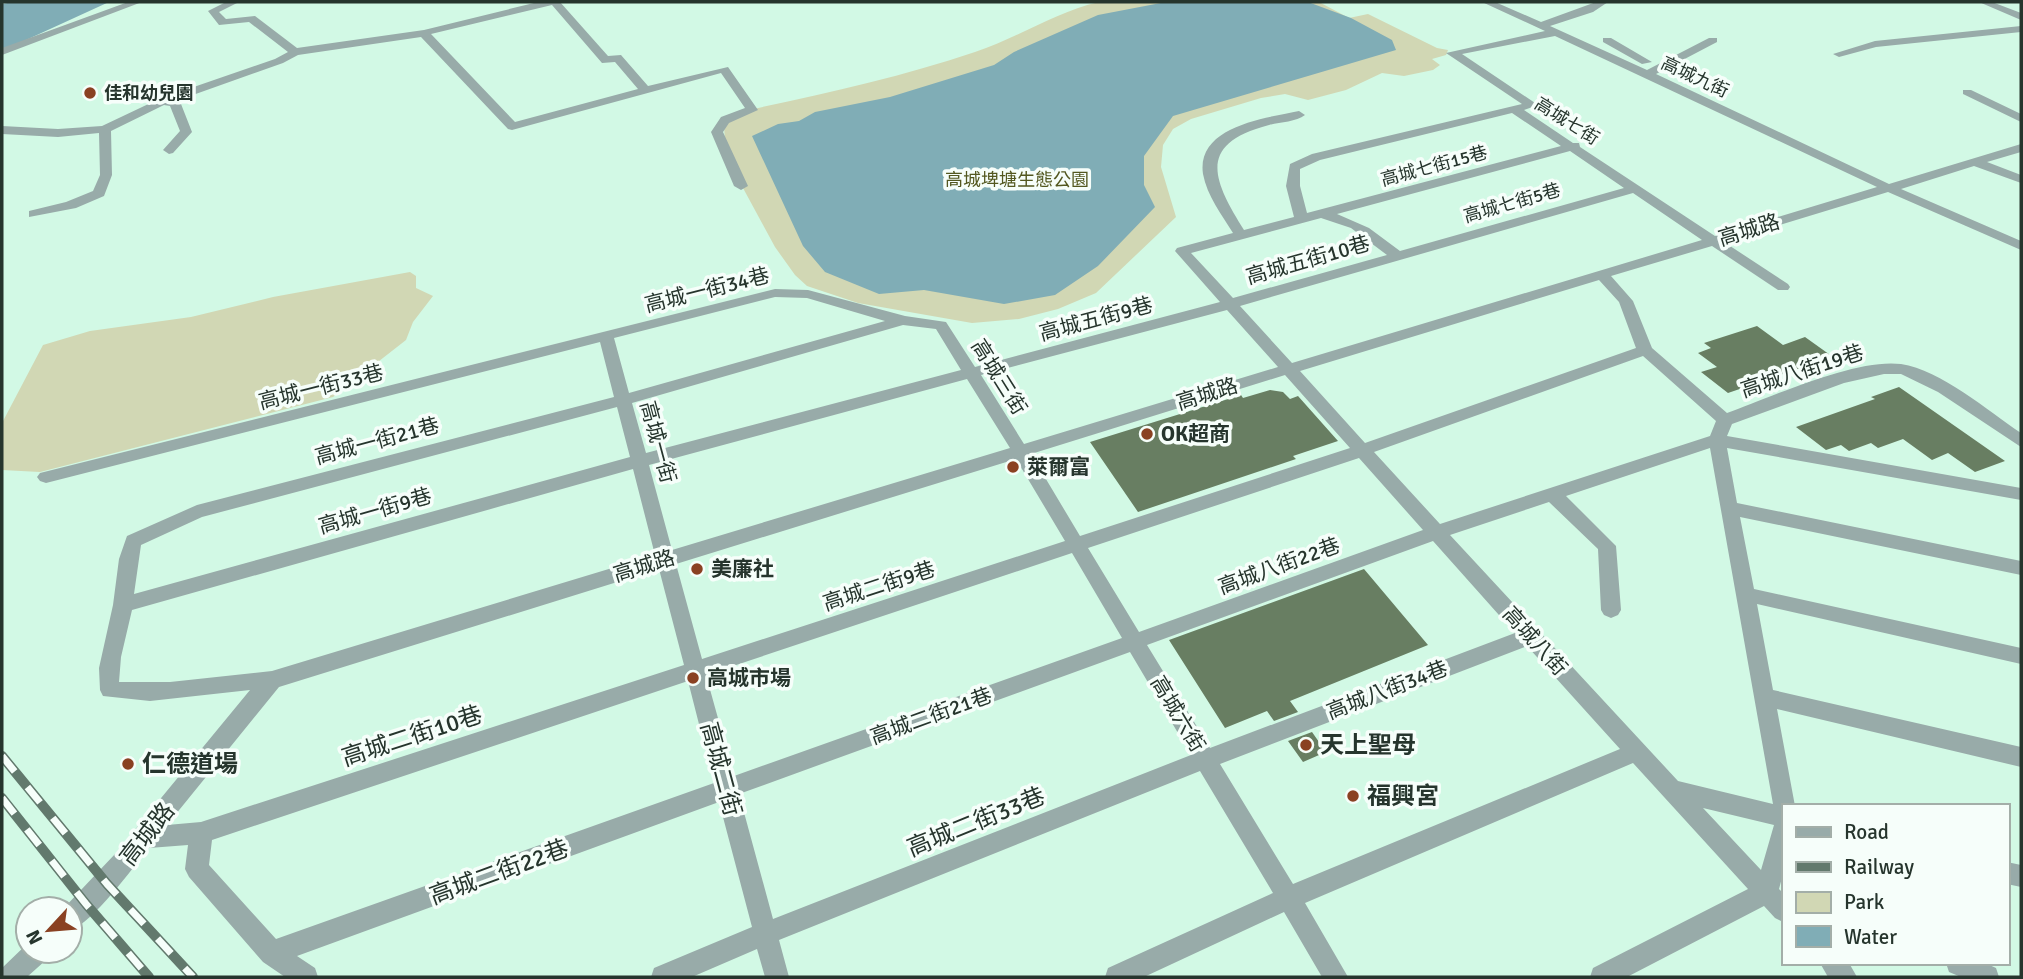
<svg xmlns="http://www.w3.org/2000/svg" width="2023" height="979" font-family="Signika,'Noto Sans TC',sans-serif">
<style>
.green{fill:#d1d7b4}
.water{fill:#80adb6}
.building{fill:#687e62}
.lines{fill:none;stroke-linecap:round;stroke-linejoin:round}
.minor{fill:#98aba9;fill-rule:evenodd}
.rail-casing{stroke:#62796d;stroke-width:10}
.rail{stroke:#f6fefa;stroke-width:7;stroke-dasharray:20;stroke-linecap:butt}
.poi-dot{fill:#8a4122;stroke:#f6fefa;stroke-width:2.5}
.labels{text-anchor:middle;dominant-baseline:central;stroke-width:7;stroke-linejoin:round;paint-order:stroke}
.far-street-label{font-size:18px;fill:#26352d;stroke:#f6fefa}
.far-poi-label{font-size:18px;font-weight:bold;fill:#26352d;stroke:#f6fefa;text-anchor:start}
.far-park-label{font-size:18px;fill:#535820;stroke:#f6fefa}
.street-label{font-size:21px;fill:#26352d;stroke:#f6fefa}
.poi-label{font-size:21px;font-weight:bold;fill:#26352d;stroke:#f6fefa;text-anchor:start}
.near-street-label{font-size:24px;fill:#26352d;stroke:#f6fefa}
.near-poi-label{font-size:24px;font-weight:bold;fill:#26352d;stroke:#f6fefa;text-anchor:start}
</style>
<rect width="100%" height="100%" fill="#d2f9e5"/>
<path class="green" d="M1099,2H1304L1309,4L1319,2L1349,18L1368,14L1437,48L1448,50L1446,55L1432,59L1440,65L1433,70L1404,76L1382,73L1346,90L1308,100L1285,94L1261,98L1191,119L1173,129L1163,145L1161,167L1176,217L1096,293L1058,309L1019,319L972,323L858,303L807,286L795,275L775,247L743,188L725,141L724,126L739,112C819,95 898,78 975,52C1018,38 1055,12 1099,2Z
M410,272L416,276V288L433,296L413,322L406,340L333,397L40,472L2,470V423L43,345L90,331L191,317L273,297Z"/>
<path class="water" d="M13,2H109L2,51V4Z
M1166,2H1308L1351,18L1392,40L1396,50L1173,116L1144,156V185L1155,207L1098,266L1055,295L1004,304L924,290L879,294L825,272L803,246L752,136L778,124L799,121L815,112L890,97L994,65L1014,52L1098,15Z"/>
<path class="building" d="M1757,326L1783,345L1805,337L1833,357L1728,393L1701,372L1717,367L1698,353L1711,348L1704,343Z
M1899,387L2005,461L1975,472L1948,453L1932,460L1903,439L1878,448L1871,443L1849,451L1841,445L1826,450L1796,427L1875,399L1871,397Z
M1270,390L1283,392L1290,399L1298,396L1338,441L1293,456L1296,459L1138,512L1090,442L1241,395L1243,398Z
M1364,569L1428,645L1290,701L1298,712L1274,721L1267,711L1225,728L1169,640Z
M1312,732L1326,752L1303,762L1288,741Z"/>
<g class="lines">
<path class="minor" d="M128,2H142L2,55V48Z
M226,2H239L219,12L226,19L255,16L297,48L424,30L538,2H560L608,56L621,55L648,86L728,67L758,110L729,123L723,132L748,186L741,190L734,186L711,132L721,117L745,108L721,73L512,130L508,129L421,37L298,55L283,63L176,101L181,104L192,132L173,153L169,154L163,150L180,131L170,106L164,105L111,131L112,175L104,196L76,208L29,217V211L66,202L93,191L100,175L99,133L58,137L2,134V126L58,129L102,126L159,99L275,59L288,52L249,22L219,25L208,11ZM552,5L602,63L615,62L638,89L515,122L431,34Z
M1482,2H1495L1541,22L1596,2H1608L1593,12L1550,26L1647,70L1709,38H1717V42L1656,74L1889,184L2021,144V152L1987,162L2021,175V183L1974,166L1901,189L2021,241V250L1888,192L1724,242L1788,284L1790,287L1788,290H1778L1712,246L1611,276L1633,301L1652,348L1727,413C1771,397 1856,358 1901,364C1941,370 1988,411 2021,433V447L1938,392L1901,374H1884L1844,383L1732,424L1727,436L2021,488V500L1727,448L1737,503L2021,561V575L1740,517L1754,589L2021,648V664L1757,604L1773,690L2021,747V767L1777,709L1795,806H1783V874L1779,889L1783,893V922L1775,918L1764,906L1627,977H1590L1593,968L1748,889L1633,763L1305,903L1348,977H1322L1284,912L1144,977H1105L1108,968L1273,893L1200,771L779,940L789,977H765L757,949L692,977H651L654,968L752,927L719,802L297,956L315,968L318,977H285L263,962L189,877L185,869L188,845L149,848C131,870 94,921 70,931V909H63L115,854L250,690L150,701L103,696L100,690L99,668L113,605L119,559L127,536L197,505L614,397L600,342L46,483L40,481L37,477L40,473L775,289L808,290L905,316L946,322L975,367L1220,302L1175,251L1177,248L1233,233C1222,215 1207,196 1203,174C1196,126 1266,118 1299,111L1305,115C1296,122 1280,122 1269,125C1196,144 1213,180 1244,230L1294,217L1286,186L1290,164L1312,154L1522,104L1446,53L1545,31ZM1555,36L1877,187L1715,236L1580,147L1579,143H1573L1524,110L1538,105L1462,54ZM1512,113L1561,146L1307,213L1300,186V169L1320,160ZM1570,151L1624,188L1400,251L1369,228L1337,214ZM1633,193L1702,240L1292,363L1240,306ZM1321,218L1351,228L1387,255L1233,298L1191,253ZM1599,280L1619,302L1636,348L1365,443L1300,371ZM775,297L807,298L885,321L629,393L614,338ZM1227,310L1278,367L1024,444L981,375ZM903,325L936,329L961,370L646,453L632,403ZM1643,356L1716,421L1710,436L1440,524L1374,452ZM1285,375L1350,448L1080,536L1031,454ZM967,379L1010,448L672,550L649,465ZM617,407L630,457L134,594L141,545L202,517ZM1710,448L1773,804L1678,781L1450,535L1549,502L1598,549L1601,610L1604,615L1611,618L1618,615L1621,610L1616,546L1566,496ZM1359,458L1423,530L1139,632L1088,548ZM1016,459L1065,541L702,659L676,564ZM633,469L655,555L272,671L170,682H119L121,657L132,610ZM1433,541L1515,633L1210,748L1147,645ZM1072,553L1122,638L734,776L706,675ZM659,569L684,665L201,822L167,825L279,687ZM1527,646L1620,749L1293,884L1220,764ZM1130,652L1191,755L773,919L739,794ZM688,681L714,783L276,939L209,865L212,840ZM1703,808L1774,825L1761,870Z
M1979,2H1992L2021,13V20Z
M2021,26V32L1876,47L1839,57L1833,54L1875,41Z
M1603,38H1611L1652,62L1642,64L1603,42Z
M1963,90H1971L2021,114V122L1963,94Z
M2007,862L2021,865V887L2007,884Z
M28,943V951H49L46,960L27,977H2V968Z
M1820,963H1849L1857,977H1828Z
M1946,963H1985L1996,968L1999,977H1961L1949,972Z"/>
<defs>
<path id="rail" d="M2,756L107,884L193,977
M2,798L86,904L149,977"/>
</defs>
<use href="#rail" class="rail-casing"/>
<use href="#rail" class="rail"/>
</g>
<g class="poi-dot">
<circle cx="90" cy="93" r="7"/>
<circle cx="1147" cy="434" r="7"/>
<circle cx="1013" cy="467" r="7"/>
<circle cx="697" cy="569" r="7"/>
<circle cx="693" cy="678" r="7"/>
<circle cx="1306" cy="745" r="7"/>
<circle cx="128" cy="764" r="7"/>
<circle cx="1353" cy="796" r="7"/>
</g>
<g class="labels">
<g class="far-street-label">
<text transform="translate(1695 77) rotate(25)">高城九街</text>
<text transform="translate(1567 121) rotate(32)">高城七街</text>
<text transform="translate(1434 166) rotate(-15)">高城七街15巷</text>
<text transform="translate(1512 203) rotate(-16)">高城七街5巷</text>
</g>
<g class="far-poi-label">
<text x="104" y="93">佳和幼兒園</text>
</g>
<g class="far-park-label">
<text x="1017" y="180">高城埤塘生態公園</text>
</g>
<g class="street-label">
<text transform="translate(1749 230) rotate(-17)">高城路</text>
<text transform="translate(1308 260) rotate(-16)">高城五街10巷</text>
<text transform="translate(707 290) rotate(-14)">高城一街34巷</text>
<text transform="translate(1096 319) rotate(-15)">高城五街9巷</text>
<text transform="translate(1802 371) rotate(-18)">高城八街19巷</text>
<text transform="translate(999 377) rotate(58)">高城三街</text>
<text transform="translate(321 387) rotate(-14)">高城一街33巷</text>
<text transform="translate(1207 394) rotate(-17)">高城路</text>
<text transform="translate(377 441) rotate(-15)">高城一街21巷</text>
<text transform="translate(658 442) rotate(75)">高城一街</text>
<text transform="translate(375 511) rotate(-16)">高城一街9巷</text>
<text transform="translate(644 566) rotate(-17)">高城路</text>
<text transform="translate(1279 566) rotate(-20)">高城八街22巷</text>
<text transform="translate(879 586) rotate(-18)">高城二街9巷</text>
<text transform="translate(1535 641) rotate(48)">高城八街</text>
<text transform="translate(1387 690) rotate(-21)">高城八街34巷</text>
<text transform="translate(1178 714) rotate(59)">高城六街</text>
<text transform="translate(931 716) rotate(-20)">高城二街21巷</text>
</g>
<g class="poi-label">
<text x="1161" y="434">OK超商</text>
<text x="1027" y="467">萊爾富</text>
<text x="711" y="569">美廉社</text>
<text x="707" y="678">高城市場</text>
</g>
<g class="near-street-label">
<text transform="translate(412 736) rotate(-18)">高城二街10巷</text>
<text transform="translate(721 769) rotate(75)">高城二街</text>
<text transform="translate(976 822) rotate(-22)">高城二街33巷</text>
<text transform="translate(147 834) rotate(-52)">高城路</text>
<text transform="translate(499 872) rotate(-20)">高城二街22巷</text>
</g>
<g class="near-poi-label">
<text x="1320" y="745">天上聖母</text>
<text x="142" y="764">仁德道場</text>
<text x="1367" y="796">福興宮</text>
</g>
</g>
<rect width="2023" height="979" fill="none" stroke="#26352d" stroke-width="7"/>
<rect x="1782" y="804" width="228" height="161" fill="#f6fefa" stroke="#a3aea8" stroke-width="2"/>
<rect x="1796" y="827" width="35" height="10" fill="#98aba9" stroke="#a3aea8" stroke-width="2"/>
<text x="1844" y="839" font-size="21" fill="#26352d">Road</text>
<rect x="1796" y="862" width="35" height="10" fill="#62796d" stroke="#a3aea8" stroke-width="2"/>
<text x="1844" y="874" font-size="21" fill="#26352d">Railway</text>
<rect x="1796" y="892" width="35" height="21" fill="#d1d7b4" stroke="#a3aea8" stroke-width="2"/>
<text x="1844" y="909" font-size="21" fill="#26352d">Park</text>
<rect x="1796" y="926" width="35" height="21" fill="#80adb6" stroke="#a3aea8" stroke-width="2"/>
<text x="1844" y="944" font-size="21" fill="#26352d">Water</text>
<g transform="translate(49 930) rotate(244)"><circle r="33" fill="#f6fefa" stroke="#a3aea8" stroke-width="2"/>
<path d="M0-5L12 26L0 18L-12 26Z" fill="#8a4122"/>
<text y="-10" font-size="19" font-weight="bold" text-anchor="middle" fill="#26352d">N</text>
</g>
</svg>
